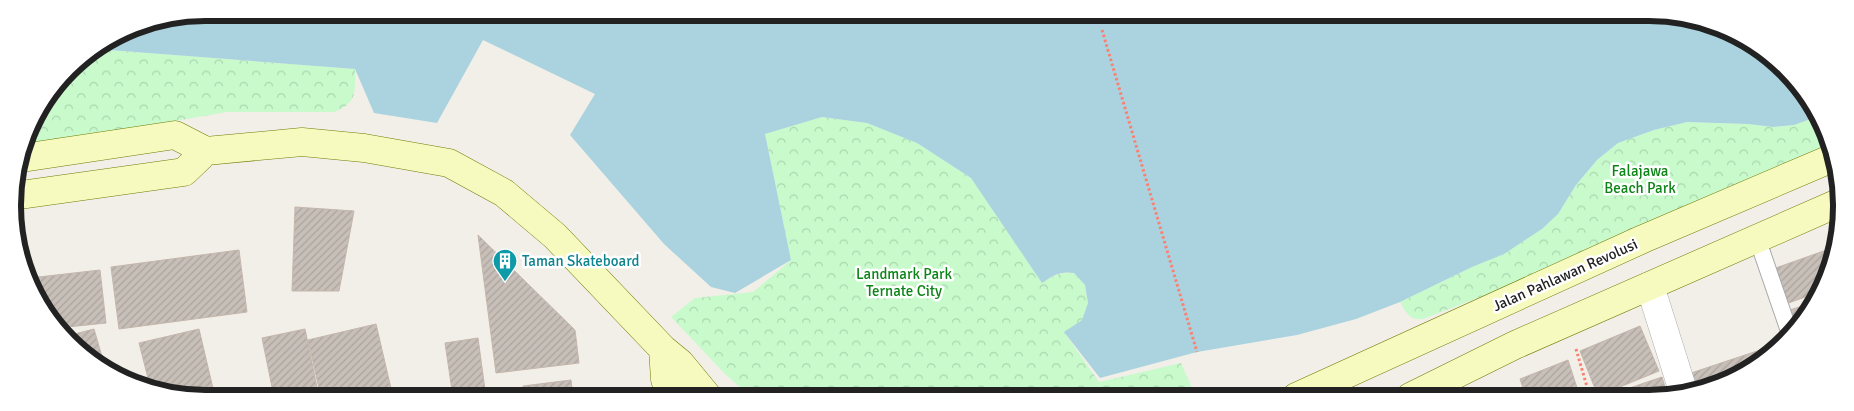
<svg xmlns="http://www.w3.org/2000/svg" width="1854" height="411" font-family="Signika,sans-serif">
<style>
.park{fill:url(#park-crowns)}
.water{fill:#aad3df}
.building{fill:url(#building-hatch);stroke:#c4b6ab}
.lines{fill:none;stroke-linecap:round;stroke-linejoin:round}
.lane-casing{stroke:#a9a9a9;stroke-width:18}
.street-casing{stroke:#a9a9a9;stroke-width:29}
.secondary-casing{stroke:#707d05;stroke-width:29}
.path{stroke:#fa8072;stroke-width:3;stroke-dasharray:2.5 2.5;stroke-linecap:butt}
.lane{stroke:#fff;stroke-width:16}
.street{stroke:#fff;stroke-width:28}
.secondary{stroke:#f7fabf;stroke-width:28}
.labels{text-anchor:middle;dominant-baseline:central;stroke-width:5;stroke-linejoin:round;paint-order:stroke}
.park-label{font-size:15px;fill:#0c8416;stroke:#fff}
.culture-label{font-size:15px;fill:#0d838f;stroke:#fff;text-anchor:start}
.street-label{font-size:15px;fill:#222;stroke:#fff}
.rim{fill:none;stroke:#222;stroke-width:6}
</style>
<defs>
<pattern id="park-crowns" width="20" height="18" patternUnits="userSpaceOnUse" patternTransform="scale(1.25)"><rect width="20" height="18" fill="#c8facc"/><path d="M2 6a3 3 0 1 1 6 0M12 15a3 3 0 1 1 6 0" fill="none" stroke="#acd6af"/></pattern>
<pattern id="building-hatch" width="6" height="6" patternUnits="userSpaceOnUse" patternTransform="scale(1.25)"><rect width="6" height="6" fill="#c7bfb8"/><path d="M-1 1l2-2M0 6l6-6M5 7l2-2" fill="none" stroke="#aba49e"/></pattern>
</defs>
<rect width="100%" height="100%" fill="#f2efe9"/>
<path class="park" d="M96,49L355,69C355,91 358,103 334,112H227L25,147L32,120L78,61Z
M822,117L867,123L917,143L971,178L1042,283C1054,275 1061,272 1074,273L1085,285L1088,303L1082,320L1064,332L1099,382L1181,363L1196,397H751L725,374L671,317L695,298L753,292L791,260L765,134Z
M1816,117L1829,144L1647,223L1522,281L1423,319C1410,321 1406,313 1400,302L1472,267L1504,254L1542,229L1558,214L1576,185L1597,160L1618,143L1654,130L1687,122L1748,124L1773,127L1794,125Z"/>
<path class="water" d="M206,13L1674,14L1745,39L1802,88L1816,117L1794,125L1773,127L1748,124L1687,122L1654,130L1618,143L1597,160L1576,185L1558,214L1542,229L1504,254L1472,267L1400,302L1356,319L1297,335L1197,352L1100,378L1064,332L1082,320L1088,303L1085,285L1074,273C1060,271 1054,275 1042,283L971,178L917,143L867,123L822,117L765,134L791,260L735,293L711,287L664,244L570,135L595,94L483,40L437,123L374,113L355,69L96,49L132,27Z"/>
<path class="building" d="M295,207L354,211L339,291H292Z
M478,235L575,330L579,363L496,373Z
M1835,247L1822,291L1783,305L1770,270Z
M239,250L247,312L119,329L111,267Z
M100,270L106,323L58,328L53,323L30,278Z
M1814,302L1793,330L1787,311Z
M376,324L393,397H321L308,340Z
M1640,326L1659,371L1598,396L1580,351Z
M94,329L105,367L103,368L67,336Z
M199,329L215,397H180L150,386L139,343Z
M305,329L319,397H274L262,338Z
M478,338L486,397H453L445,343Z
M1781,343L1734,379L1696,390L1691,373Z
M1568,360L1580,397H1526L1520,379Z
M1662,377L1668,397H1603Z
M571,380L573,397H524L523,386Z
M1520,390L1522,397H1497Z"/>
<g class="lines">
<defs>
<path id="lane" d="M1757,238L1790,334"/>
<path id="street" d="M1650,286L1684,394"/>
<path id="secondary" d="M22,158L175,135L206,151L302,142L364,148L449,163L504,193L555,236L663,349L680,363L708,397
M13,196L184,172L206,151
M663,349L665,379L670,397
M1296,397L1643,239L1835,157
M1410,397L1515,345L1838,203"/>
</defs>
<use href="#lane" class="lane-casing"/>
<use href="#street" class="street-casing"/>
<use href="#secondary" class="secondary-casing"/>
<path class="path" d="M1102,30L1197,352
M1576,349L1590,397"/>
<use href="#lane" class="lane"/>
<use href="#street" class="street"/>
<use href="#secondary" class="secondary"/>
</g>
<defs>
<symbol id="building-pin" viewBox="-11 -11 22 30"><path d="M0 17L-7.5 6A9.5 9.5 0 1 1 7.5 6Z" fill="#0f9aa8" stroke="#fff"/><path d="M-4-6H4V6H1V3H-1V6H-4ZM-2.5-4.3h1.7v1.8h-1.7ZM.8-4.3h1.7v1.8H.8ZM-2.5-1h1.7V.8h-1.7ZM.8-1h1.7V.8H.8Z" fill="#fff"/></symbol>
</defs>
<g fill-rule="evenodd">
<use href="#building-pin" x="491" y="247" width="28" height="38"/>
</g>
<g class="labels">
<g class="park-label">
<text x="1640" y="171">Falajawa<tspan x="1640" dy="17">Beach Park</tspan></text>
<text x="904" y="274">Landmark Park<tspan x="904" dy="17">Ternate City</tspan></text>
</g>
<g class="culture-label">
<text x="522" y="261">Taman Skateboard</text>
</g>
<g class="street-label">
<text transform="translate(1565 275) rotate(-24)">Jalan Pahlawan Revolusi</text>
</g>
</g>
<path d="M0 0H1854V411H0ZM205 21H1649A184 184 0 0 1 1833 205V206A184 184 0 0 1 1649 390H205A184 184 0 0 1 21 206V205A184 184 0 0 1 205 21Z" fill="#fff" fill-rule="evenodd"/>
<path class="rim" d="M205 21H1649A184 184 0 0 1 1833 205V206A184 184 0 0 1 1649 390H205A184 184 0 0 1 21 206V205A184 184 0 0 1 205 21Z"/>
</svg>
